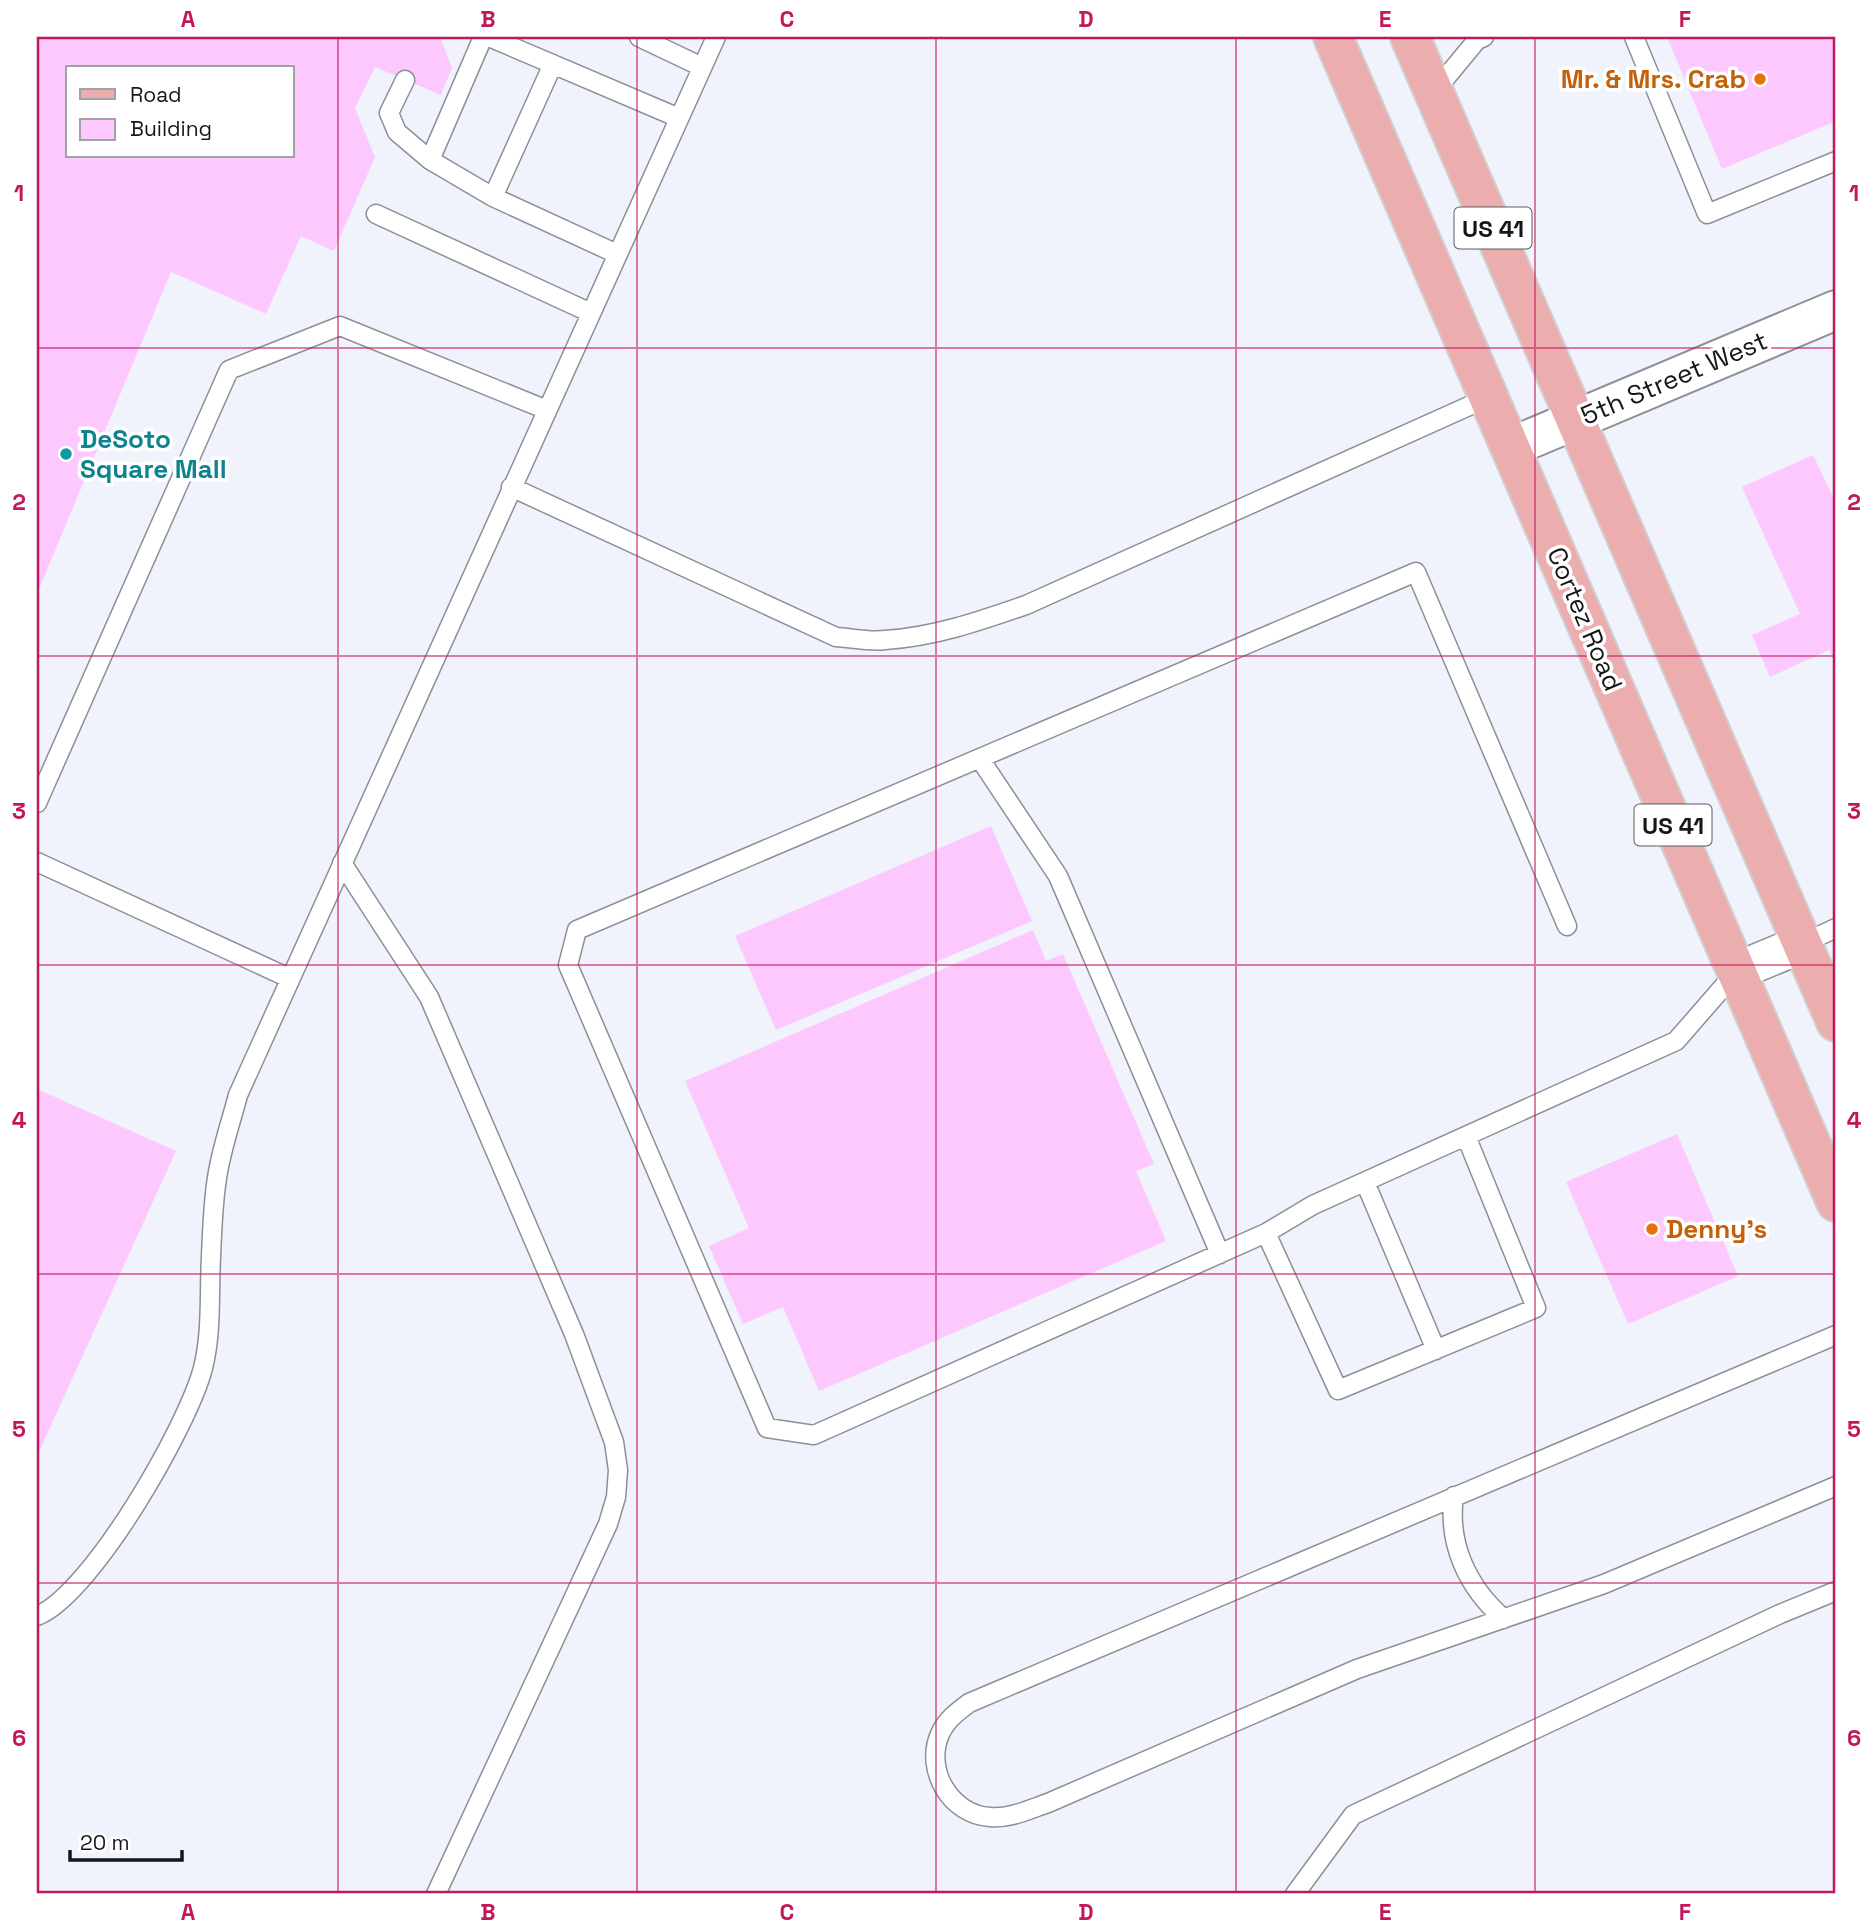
<svg xmlns="http://www.w3.org/2000/svg" width="1873" height="1931" font-family="'Space Grotesk',sans-serif">
<style>
.building{fill:#fcc8fd;fill-rule:evenodd}
.lines{fill:none;stroke-linecap:round;stroke-linejoin:round}
.lane-casing{stroke:#8d8f98;stroke-width:21}
.street-casing{stroke:#8d8f98;stroke-width:40}
.secondary-casing{stroke:#8d8f98;stroke-width:42}
.primary-casing{stroke:#d0d0d1;stroke-width:42}
.lane{stroke:#fff;stroke-width:18}
.street{stroke:#fff;stroke-width:37}
.secondary{stroke:#fff;stroke-width:38}
.primary{stroke:#ecadaf;stroke-width:38}
.grid{fill:none;stroke:#c2185b;stroke-width:2;stroke-opacity:0.55}
.food-dot{fill:#e8710a;stroke:#fff;stroke-width:2.5}
.culture-dot{fill:#0f9aa8;stroke:#fff;stroke-width:2.5}
.labels{text-anchor:middle;dominant-baseline:central;stroke-width:7;stroke-linejoin:round;paint-order:stroke}
.shield{fill:#fff;stroke:#5b5c5e;stroke-width:2}
.shield-label{font-size:24px;font-weight:bold;fill:#151619}
.food-label{font-size:26px;font-weight:bold;fill:#c56008;stroke:#fff;text-anchor:end}
.street-label{font-size:26px;fill:#151619;stroke:#fff}
.culture-label{font-size:26px;font-weight:bold;fill:#0d838f;stroke:#fff;text-anchor:start}
.neatline{fill:none;stroke:#c2185b;stroke-width:2.5}
.grid-label{font-size:23px;text-anchor:middle;font-weight:bold;fill:#c2185b}
</style>
<rect width="100%" height="100%" fill="#f0f3fc"/>
<path class="building" d="M37,37H440L452,68L441,95L375,67L355,108L375,157L334,251L301,236L266,314L171,272L37,594ZM68,68H292V156H68Z
M1667,37H1836V121L1722,169Z
M1813,455L1836,503V666L1829,650L1770,677L1752,635L1800,614L1742,487Z
M991,826L1032,921L776,1030L735,936Z
M1033,930L1046,961L1063,954L1154,1164L1136,1171L1166,1241L819,1391L783,1307L743,1324L709,1246L749,1228L685,1081Z
M37,1089L176,1151L37,1456Z
M1677,1134L1738,1276L1628,1324L1566,1182Z"/>
<g class="lines">
<defs>
<path id="lane" d="M489,37L679,118
M639,37L702,67
M1634,37L1707,214L1836,161
M405,80L389,113L397,132L430,160L493,197L617,254
M1434,92L1477,40L1484,37
M430,160L483,37
M493,197L553,64
M376,214L591,313
M511,487L836,637C852,638 869,642 885,640C934,637 980,621 1026,605L1489,397
M980,759L1058,876L1220,1254
M37,803L229,370L340,326L547,410
M37,862L289,978
M342,863L429,997L574,1334L614,1442L618,1470L616,1497L608,1524L436,1894
M1567,926L1416,572L577,930L568,965L767,1428L814,1435L1266,1233L1313,1205L1676,1041L1737,971
M1802,944L1836,928
M1365,1182L1436,1350
M1266,1233L1338,1390L1536,1308L1466,1136
M1836,1335L969,1703C957,1712 946,1720 940,1734C924,1770 951,1815 990,1817C1010,1819 1030,1809 1048,1803L1357,1669L1604,1584L1836,1486
M1454,1496C1447,1544 1468,1588 1504,1619
M37,1616C92,1594 188,1426 203,1368C212,1332 209,1294 211,1257C212,1231 213,1203 217,1178C221,1150 231,1122 238,1095L716,37
M1295,1894L1353,1815L1780,1614L1836,1591"/>
<path id="street" d="M1737,971L1802,944"/>
<path id="secondary" d="M1511,447L1836,310"/>
<path id="primary" d="M1333,37L1836,1202
M1410,37L1836,1022"/>
</defs>
<use href="#lane" class="lane-casing"/>
<use href="#street" class="street-casing"/>
<use href="#secondary" class="secondary-casing"/>
<use href="#primary" class="primary-casing"/>
<use href="#lane" class="lane"/>
<use href="#street" class="street"/>
<use href="#secondary" class="secondary"/>
<use href="#primary" class="primary"/>
</g>
<path class="grid" d="M338,37V1894M637,37V1894M936,37V1894M1236,37V1894M1535,37V1894M37,348H1836M37,656H1836M37,965H1836M37,1274H1836M37,1583H1836"/>
<g class="food-dot">
<circle cx="1760" cy="79" r="7"/>
<circle cx="1652" cy="1229" r="7"/>
</g>
<circle class="culture-dot" cx="66" cy="454" r="7"/>
<g class="labels">
<g class="shield">
<rect x="1454.5" y="207.5" width="77" height="41" rx="5"/>
<rect x="1634.5" y="804.5" width="77" height="41" rx="5"/>
</g>
<g class="shield-label">
<text x="1493" y="228">US 41</text>
<text x="1673" y="825">US 41</text>
</g>
<g class="food-label">
<text x="1746" y="79">Mr. &amp; Mrs. Crab</text>
<text x="1666" y="1229" text-anchor="start">Denny's</text>
</g>
<g class="street-label">
<text transform="translate(1674 378) rotate(-23)">5th Street West</text>
<text transform="translate(1585 619) rotate(67)">Cortez Road</text>
</g>
<g class="culture-label">
<text x="80" y="439">DeSoto<tspan x="80" dy="30">Square Mall</tspan></text>
</g>
</g>
<rect width="1873" height="1931" fill="none" stroke="#ffffff" stroke-width="77"/>
<rect x="66" y="66" width="228" height="91" fill="#ffffff" stroke="#a1a2a3" stroke-width="2"/>
<rect x="80" y="89" width="35" height="10" fill="#ecadaf" stroke="#a1a2a3" stroke-width="2"/>
<text x="130" y="102" font-size="21" fill="#151619">Road</text>
<rect x="80" y="119" width="35" height="21" fill="#fcc8fd" stroke="#a1a2a3" stroke-width="2"/>
<text x="130" y="136" font-size="21" fill="#151619">Building</text>
<path d="M70 1850v10h112v-10" fill="none" stroke="#151619" stroke-width="3.5"/>
<text x="80" y="1850" font-size="21" fill="#151619" stroke="#ffffff" stroke-width="5" paint-order="stroke">20 m</text>
<rect x="38" y="38" width="1796" height="1854" class="neatline"/>
<g class="grid-label">
<text x="188" y="27">A</text>
<text x="488" y="27">B</text>
<text x="787" y="27">C</text>
<text x="1086" y="27">D</text>
<text x="1385" y="27">E</text>
<text x="1685" y="27">F</text>
<text x="19" y="201">1</text>
<text x="1854" y="201">1</text>
<text x="19" y="510">2</text>
<text x="1854" y="510">2</text>
<text x="19" y="819">3</text>
<text x="1854" y="819">3</text>
<text x="19" y="1128">4</text>
<text x="1854" y="1128">4</text>
<text x="19" y="1437">5</text>
<text x="1854" y="1437">5</text>
<text x="19" y="1746">6</text>
<text x="1854" y="1746">6</text>
<text x="188" y="1920">A</text>
<text x="488" y="1920">B</text>
<text x="787" y="1920">C</text>
<text x="1086" y="1920">D</text>
<text x="1385" y="1920">E</text>
<text x="1685" y="1920">F</text>
</g>
</svg>
